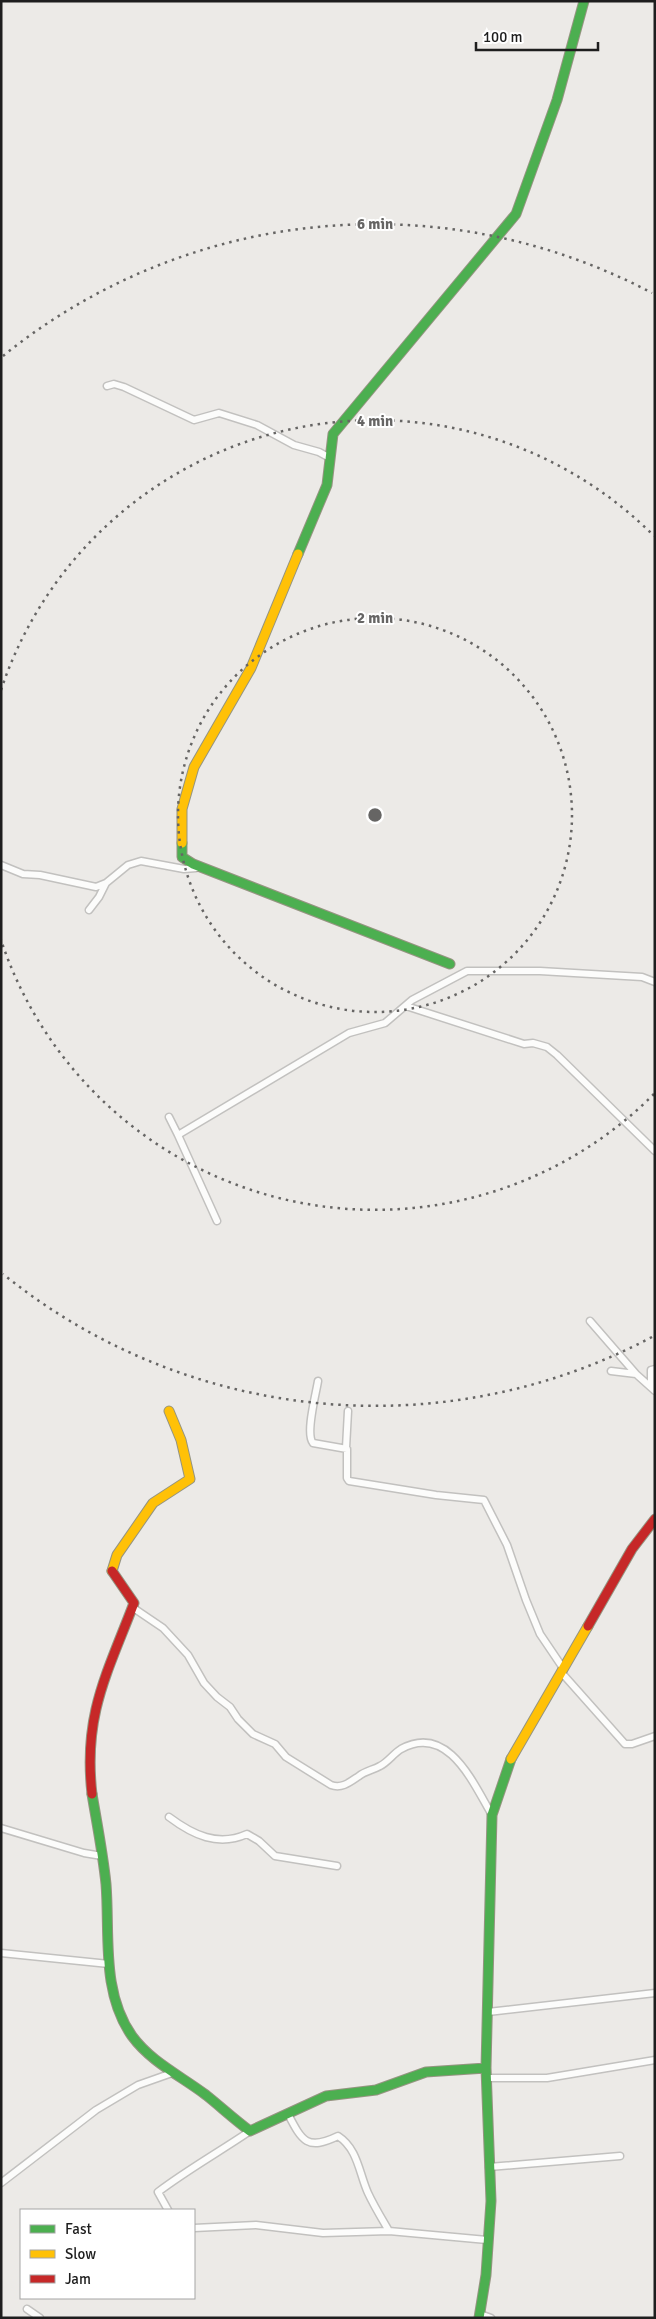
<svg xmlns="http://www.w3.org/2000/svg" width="656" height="2319" font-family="Signika,sans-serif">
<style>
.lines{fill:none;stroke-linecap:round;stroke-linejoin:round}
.street-casing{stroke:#c2c1bf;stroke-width:9}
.fast-casing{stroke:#959481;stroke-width:11}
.slow-casing{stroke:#959481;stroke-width:11}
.jam-casing{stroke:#959481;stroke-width:11}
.street{stroke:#fcfcfb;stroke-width:6}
.fast{stroke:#4caf50;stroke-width:9}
.slow{stroke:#ffc107;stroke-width:9}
.jam{stroke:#c62828;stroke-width:9}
.ring{fill:none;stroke:#666564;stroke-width:2.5;stroke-dasharray:2.5 5}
.centre{fill:#666564;stroke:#fff;stroke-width:2.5}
.ring-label{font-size:15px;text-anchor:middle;font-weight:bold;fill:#666564;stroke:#fff;stroke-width:4;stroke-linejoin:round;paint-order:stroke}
</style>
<rect width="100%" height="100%" fill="#eceae7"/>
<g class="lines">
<defs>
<path id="street" d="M107,386L114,384L124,387L194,420L219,413L257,425L294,445L319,452L330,458
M1,865L23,874L40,875L96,887L106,883
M89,910L99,897L106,883L128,865L141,861L184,869L196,868L194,865
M406,1006L524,1044L533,1043L547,1047L557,1055L655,1151
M169,1117L178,1135L349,1033L385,1023L412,1000L467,971H540L642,977L655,982
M178,1135L217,1221
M590,1321L636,1374
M611,1371L636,1374L655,1391
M318,1381C316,1394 305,1434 313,1443L347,1449V1478L349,1481L436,1495L484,1500L507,1545L526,1600L540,1634L563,1668
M651,1386V1370L655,1369
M346,1448L348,1411
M132,1607L163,1628L188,1655L204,1683L217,1697L230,1707L238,1719L253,1734L275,1744L286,1757L331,1785C342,1789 350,1782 359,1776C365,1771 373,1770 380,1766C388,1762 393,1754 401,1749C448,1723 473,1783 492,1815
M561,1672L625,1744H632L655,1736
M169,1817C193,1835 218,1847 247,1834L259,1841L275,1856L337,1866
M1,1828L84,1853L102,1856
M1,1953L109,1964
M488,2012L655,1993
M486,2078H547L655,2060
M288,2114C302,2141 307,2151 338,2136C358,2149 359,2173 368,2193C374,2206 382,2219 389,2231L487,2240
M489,2167L620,2156
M1,2183L96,2110L138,2085L172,2073
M168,2210L158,2192C187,2170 219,2152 250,2131
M194,2228L256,2225L323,2233L389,2231
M27,2309L40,2318
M480,2314L491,2318"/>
<path id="fast" d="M298,554L327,485L333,434L516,214L557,100L584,1
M182,843V857L193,864L450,964
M92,1794C97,1824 103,1854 106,1884C110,1935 101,1992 132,2036C151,2062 181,2076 206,2095C221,2107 235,2120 250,2131L326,2096L376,2090L426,2072L486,2068
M479,2318L486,2275L491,2201L486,2068L492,1815L511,1759"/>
<path id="slow" d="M182,843V809L194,767L251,668L298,554
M112,1571L117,1555L153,1503L190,1479L181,1440L169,1411
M511,1759L588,1626"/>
<path id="jam" d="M588,1626L632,1549L655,1519
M92,1794C83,1715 107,1674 134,1603L112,1571"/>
</defs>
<use href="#street" class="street-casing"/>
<use href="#fast" class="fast-casing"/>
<use href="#slow" class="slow-casing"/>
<use href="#jam" class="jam-casing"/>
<use href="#street" class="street"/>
<use href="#fast" class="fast"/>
<use href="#slow" class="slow"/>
<use href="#jam" class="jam"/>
</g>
<g class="ring">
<circle cx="375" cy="815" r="197"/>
<path d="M654 1094A394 394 0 0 1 1 940M1 690A394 394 0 0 1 654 536"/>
<path d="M652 1337A591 591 0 0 1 3 1274M3 356A591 591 0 0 1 652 293"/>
</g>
<circle cx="375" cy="815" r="8" class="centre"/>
<g class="ring-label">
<text x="375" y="229">6 min</text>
<text x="375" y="426">4 min</text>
<text x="375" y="623">2 min</text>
</g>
<rect width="656" height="2319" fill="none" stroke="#1e1e1e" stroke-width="5"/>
<rect x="20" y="2209" width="175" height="90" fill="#ffffff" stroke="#a5a5a5"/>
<rect x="30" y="2225" width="25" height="8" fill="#4caf50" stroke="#a5a5a5"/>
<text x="65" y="2234" font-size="15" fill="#1e1e1e">Fast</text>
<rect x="30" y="2250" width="25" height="8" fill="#ffc107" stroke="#a5a5a5"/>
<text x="65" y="2259" font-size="15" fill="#1e1e1e">Slow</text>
<rect x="30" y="2275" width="25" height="8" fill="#c62828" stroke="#a5a5a5"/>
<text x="65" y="2284" font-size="15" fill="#1e1e1e">Jam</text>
<path d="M476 42v8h122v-8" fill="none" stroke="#1e1e1e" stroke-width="2.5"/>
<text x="483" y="42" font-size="15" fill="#1e1e1e" stroke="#ffffff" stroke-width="4" paint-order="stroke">100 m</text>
</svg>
